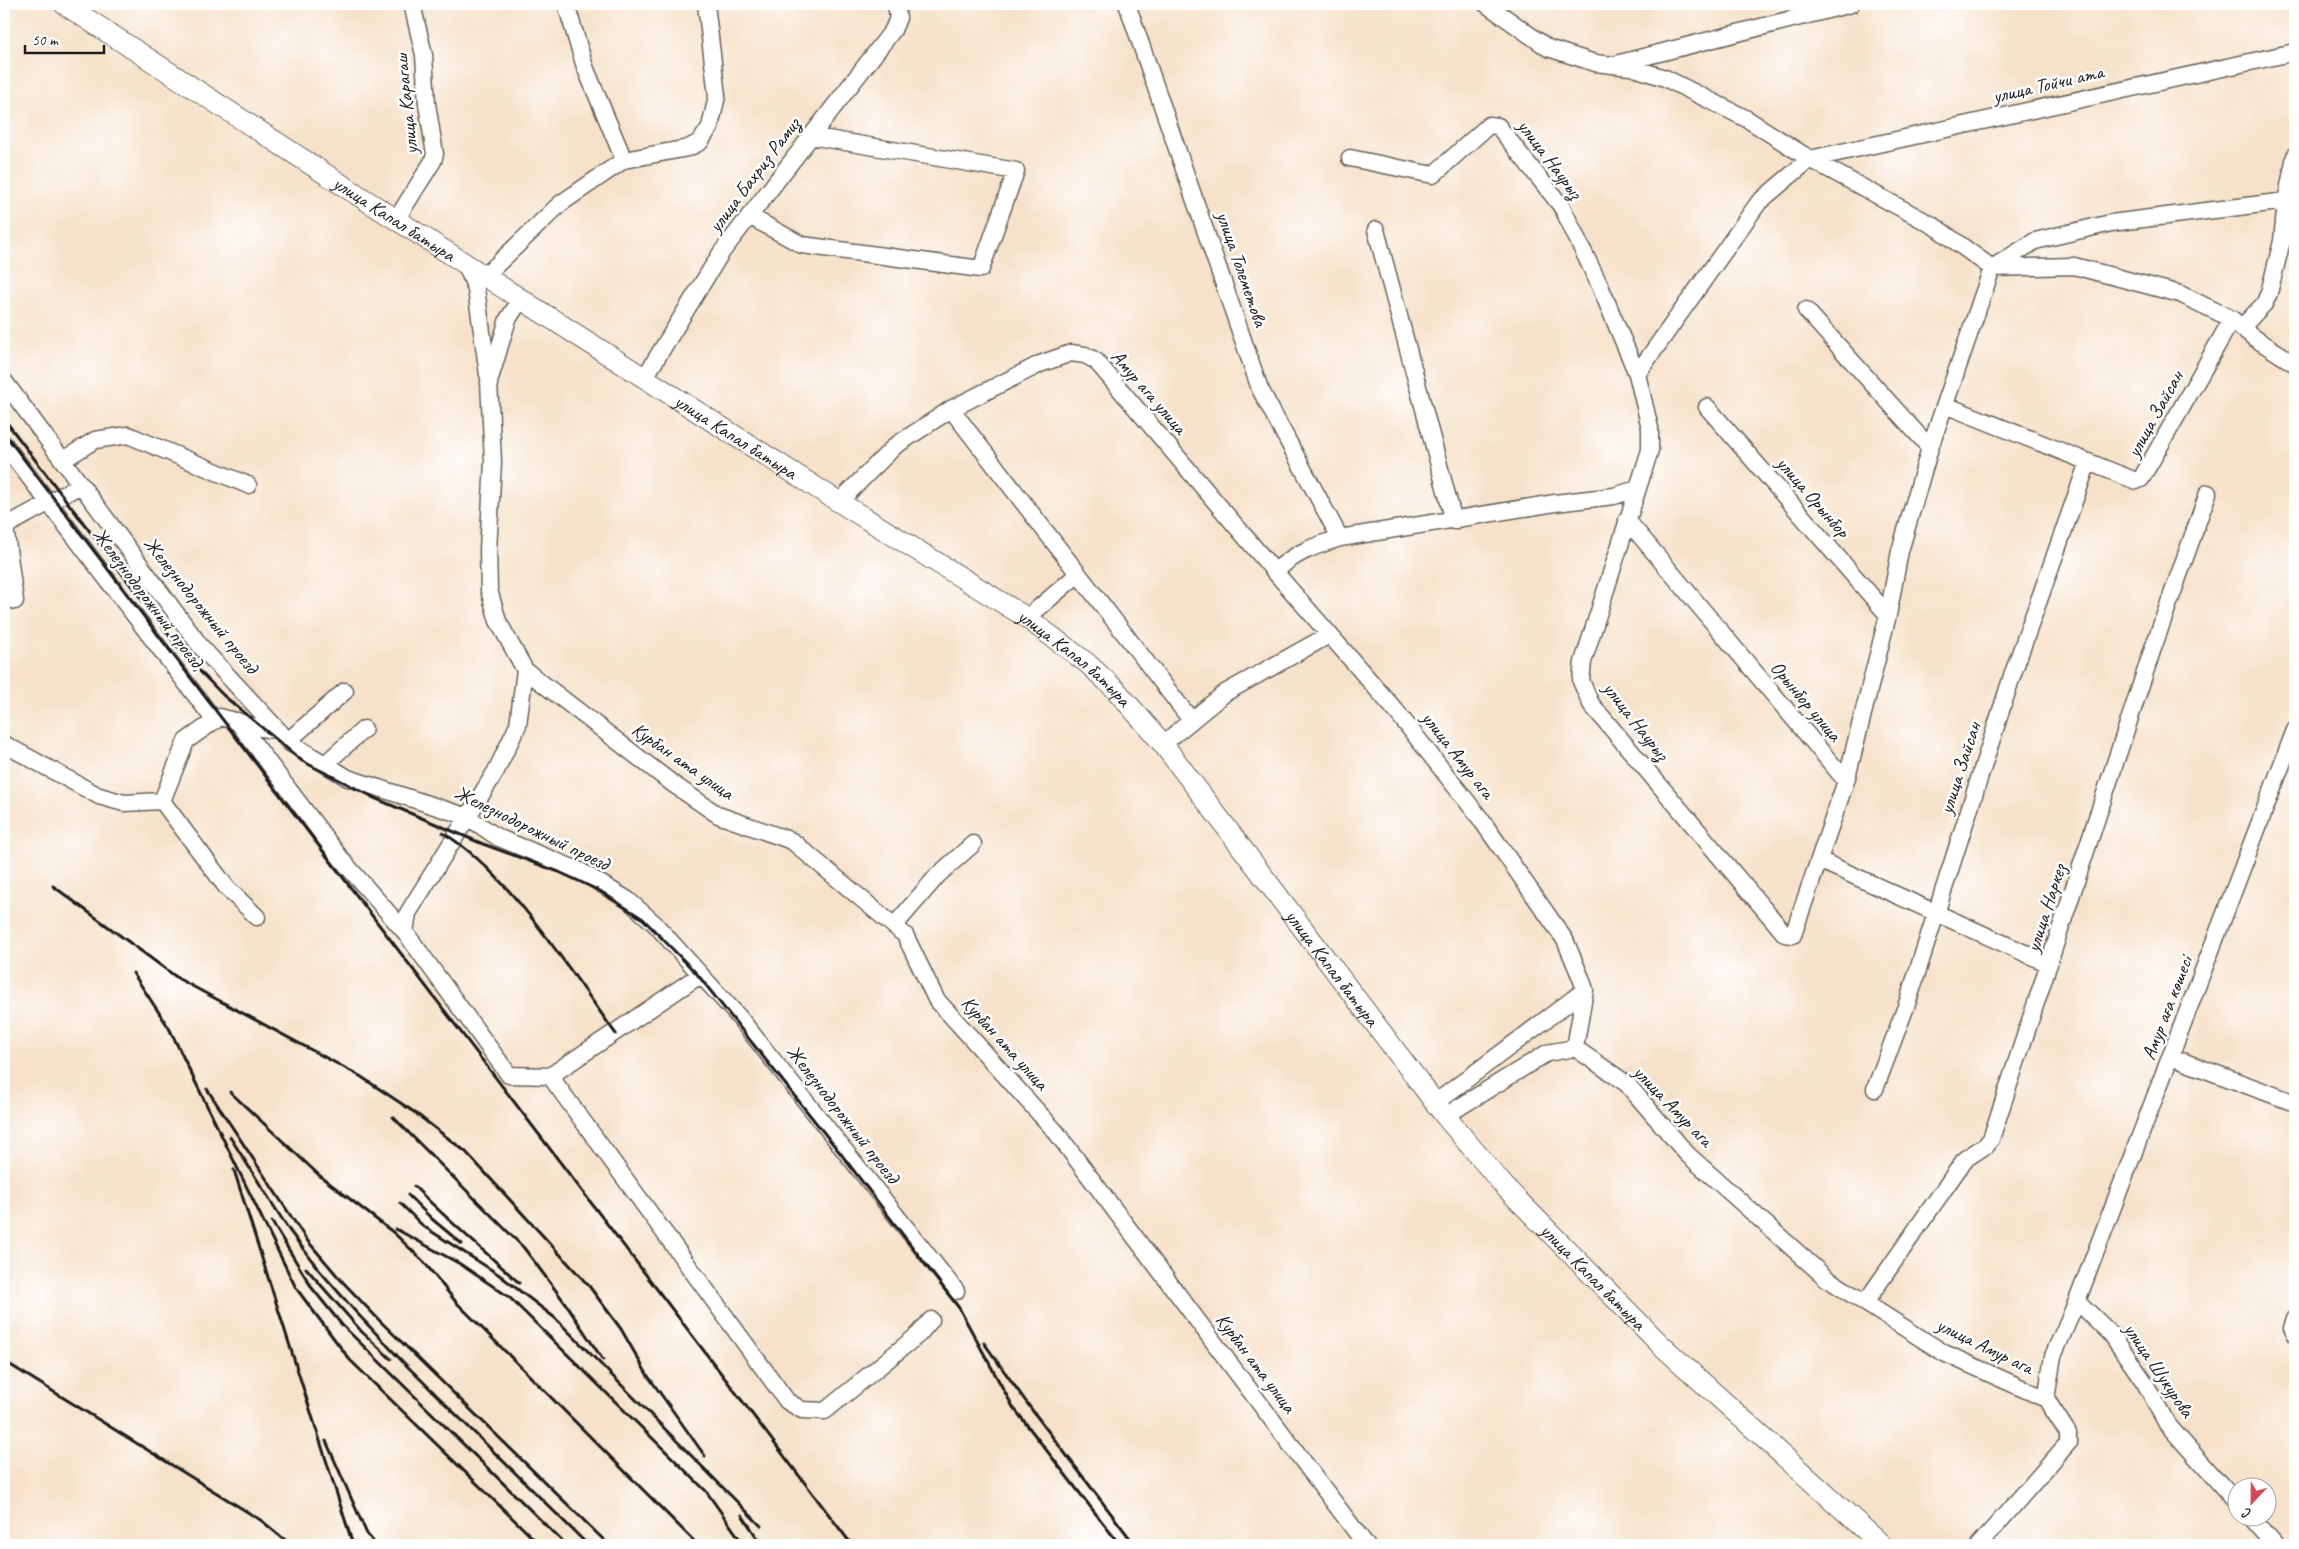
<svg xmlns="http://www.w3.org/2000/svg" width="2299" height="1549" font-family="Caveat,sans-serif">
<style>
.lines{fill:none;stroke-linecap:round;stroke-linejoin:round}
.minor-casing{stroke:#686159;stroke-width:19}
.major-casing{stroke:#686159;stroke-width:22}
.minor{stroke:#fff;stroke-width:16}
.major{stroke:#fff;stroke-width:20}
.rail{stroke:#1c1c1c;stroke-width:3}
.labels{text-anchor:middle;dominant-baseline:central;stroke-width:5;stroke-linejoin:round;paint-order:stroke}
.street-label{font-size:20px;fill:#1c1c1c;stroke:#fff}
</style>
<rect width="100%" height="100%" fill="#fff"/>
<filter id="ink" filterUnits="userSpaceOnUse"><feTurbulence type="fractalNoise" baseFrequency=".02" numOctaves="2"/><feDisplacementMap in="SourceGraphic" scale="10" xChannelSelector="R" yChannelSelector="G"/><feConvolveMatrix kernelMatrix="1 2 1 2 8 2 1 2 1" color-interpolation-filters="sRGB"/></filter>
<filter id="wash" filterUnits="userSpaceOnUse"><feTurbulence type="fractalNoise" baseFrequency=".0096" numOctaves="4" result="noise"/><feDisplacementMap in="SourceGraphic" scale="20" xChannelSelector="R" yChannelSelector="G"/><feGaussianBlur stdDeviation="1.12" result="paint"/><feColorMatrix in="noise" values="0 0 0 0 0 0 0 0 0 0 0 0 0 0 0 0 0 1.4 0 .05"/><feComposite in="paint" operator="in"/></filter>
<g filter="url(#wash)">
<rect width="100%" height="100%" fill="#f6e2ca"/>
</g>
<g filter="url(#ink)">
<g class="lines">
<defs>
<path id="minor" d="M566,4L585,67L624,160
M1127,4L1260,389L1340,538
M1486,4L1548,48L1595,63L1631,67L1665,78L1747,119L1810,159L1934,226L1992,268L2074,266L2180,294L2232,319L2253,337L2295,364
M1620,63L1851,4
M1350,158L1433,175L1489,125L1498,126L1562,207L1600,286L1637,374L1650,428V450L1583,662L1581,681L1591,704L1785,934L1793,935L1846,781L1627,520
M749,216L802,245L981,269L1016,171L810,136
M396,220L433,161L435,154L427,104L424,55L412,4
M1376,230L1454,521
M2282,241L2286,201L2295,156
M466,265L476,289L488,375
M485,276L560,204L624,160L688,148L700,142L710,127L717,96L706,4
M521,299L508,319L489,382L493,462L488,550L489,590L498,621L525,670L518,725L496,771L408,913L405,932L509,1075L550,1076L700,975
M1806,310L1930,448
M2241,328L2264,304L2269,293L2282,241L2295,230
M1637,374L1759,202L1810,159L2295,52
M645,377L721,253L893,30L898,18L896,4
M4,381L201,647L290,743L348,778L468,817L497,837L580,871L628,900L654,923L738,1016L956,1291
M1945,405L2136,481L2141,479L2232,319
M1707,407L1888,615
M951,409L1040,364L1071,353L1085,355L1096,361L1275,572L1396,711L1480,818L1565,940L1581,978L1585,990L1575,1048L1627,1084L1687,1154L1826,1278L1944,1353L2046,1399
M4,444L215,721
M63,460L95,440L128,435L248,485
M839,502L895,446L951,409L1191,720
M5,526L15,601
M4,527L81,485
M1275,572C1294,553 1314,546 1340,538L1555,503L1614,496L1637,489
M1027,618L1078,574
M525,670L673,784L718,815L792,841L905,935L936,999L1056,1132L1366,1545
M237,721L342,860L405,932
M288,741L345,691
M4,744L99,796L124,803L162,801L186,741L220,717C239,721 258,730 278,730
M1163,744L1225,693L1329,635
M325,764L364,729
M1846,781L1888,615L1900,551L1930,448L1992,268L2035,241L2111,223L2286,201
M162,801L227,888L257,917
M1819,860L2049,964
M894,926L938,875L973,844
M2171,1057L2295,1103
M550,1076L787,1401L802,1410L825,1411L919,1334L931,1320
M1875,1089L1908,1001L2012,676L2088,462
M1435,1103L1585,990
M1445,1116L1547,1053L1575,1048
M2077,1301L2295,730
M1865,1303L1965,1159L1985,1146L1991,1139L2152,651L2208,493
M2295,1318L2292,1328L2295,1334
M2250,1516L2275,1545
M1979,1545L2068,1443V1433L2046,1399L2053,1356L2077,1301L2112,1335L2145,1383L2167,1424L2236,1502"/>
<g id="major">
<path id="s1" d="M64,4L367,201L839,502L1027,618L1087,663L1115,689L1163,744L1445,1116L1505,1187L1661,1345L1882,1545"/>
</g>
</defs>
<use href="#minor" class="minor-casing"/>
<use href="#major" class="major-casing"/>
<use href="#minor" class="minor"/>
<use href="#major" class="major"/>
<path class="rail" d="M4,419L185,656L223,695L302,761L379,800
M4,433L852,1545
M372,797L483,844L559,872L600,891L643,919L697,974L841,1154L959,1308L1013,1407L1120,1545
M443,833C507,870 572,974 616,1034
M53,886L179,979L360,1076L414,1112L466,1152L589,1286L621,1329L648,1376L705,1456
M133,973L169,1028L296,1288L350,1360L540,1545
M207,1089L306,1239L340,1279L380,1321L609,1545
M230,1092L320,1176L394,1233L424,1262L456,1302L698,1545
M393,1117L524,1248L563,1300L603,1360
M230,1137L289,1230L319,1270L354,1310L402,1361L588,1545
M234,1170L353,1545
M414,1186C447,1220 484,1250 519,1283
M408,1195L432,1219L462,1244
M400,1203L423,1226L498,1274L555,1318L761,1526
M272,1222L312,1288L342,1325L566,1545
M396,1229L460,1264L509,1297L706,1491L744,1545
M306,1268L362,1332L391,1359
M984,1343L1032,1410L1135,1545
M4,1361L262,1521L291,1545
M326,1441L367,1534L376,1545
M742,1515L762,1545"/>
</g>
</g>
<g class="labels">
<g class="street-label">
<text transform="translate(2048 84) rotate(-13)">улица Тойчи ата</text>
<text transform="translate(406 104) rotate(-96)">улица Карагаш</text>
<text transform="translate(1550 159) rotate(53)">улица Наурыз</text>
<text transform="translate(754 175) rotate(-53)">улица Бахриз Рамиз</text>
<text stroke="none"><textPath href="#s1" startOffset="394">улица Капал батыра</textPath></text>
<text transform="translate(1242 269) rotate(71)">улица Толеметова</text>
<text transform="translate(1149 392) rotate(49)">Амур ага улица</text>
<text transform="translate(2155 414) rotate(-61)">улица Зайсан</text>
<text stroke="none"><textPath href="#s1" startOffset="799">улица Капал батыра</textPath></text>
<text transform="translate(1813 497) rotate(49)">улица Орынбор</text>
<text transform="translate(149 599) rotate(53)">Железнодорожный проезд,</text>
<text transform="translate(201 605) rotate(51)">Железнодорожный проезд</text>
<text stroke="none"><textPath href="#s1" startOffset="1204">улица Капал батыра</textPath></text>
<text transform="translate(1806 701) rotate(50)">Орынбор улица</text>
<text transform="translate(1636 721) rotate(52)">улица Наурыз</text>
<text transform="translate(1458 755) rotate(52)">улица Амур ага</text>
<text transform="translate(683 761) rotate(35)">Курбан ата улица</text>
<text transform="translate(1960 768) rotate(-72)">улица Зайсан</text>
<text transform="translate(532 828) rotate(26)">Железнодорожный проезд</text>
<text transform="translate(2046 908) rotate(-72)">улица Наркез</text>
<text stroke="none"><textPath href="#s1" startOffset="1609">улица Капал батыра</textPath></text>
<text transform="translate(2167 1008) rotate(-69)">Амур аға көшесі</text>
<text transform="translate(1005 1043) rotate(48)">Курбан ата улица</text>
<text transform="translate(1673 1106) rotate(46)">улица Амур ага</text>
<text transform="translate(843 1114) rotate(52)">Железнодорожный проезд</text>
<text stroke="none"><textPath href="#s1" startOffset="2014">улица Капал батыра</textPath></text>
<text transform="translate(1985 1346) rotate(26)">улица Амур ага</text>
<text transform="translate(1256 1363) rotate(53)">Курбан ата улица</text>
<text transform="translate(2159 1370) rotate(56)">улица Шукурова</text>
</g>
</g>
<rect width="2299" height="1549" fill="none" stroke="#fff" stroke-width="20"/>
<g transform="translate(2252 1502) rotate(202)"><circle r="24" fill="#ffffff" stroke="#a4a4a4"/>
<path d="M0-4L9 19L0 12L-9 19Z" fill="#d1495b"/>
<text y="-8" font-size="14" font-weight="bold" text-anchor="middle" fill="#1c1c1c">С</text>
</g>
<path d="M25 45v8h79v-8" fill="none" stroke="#1c1c1c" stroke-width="2.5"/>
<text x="32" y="45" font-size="15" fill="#1c1c1c" stroke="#ffffff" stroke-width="4" paint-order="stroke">50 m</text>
</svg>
